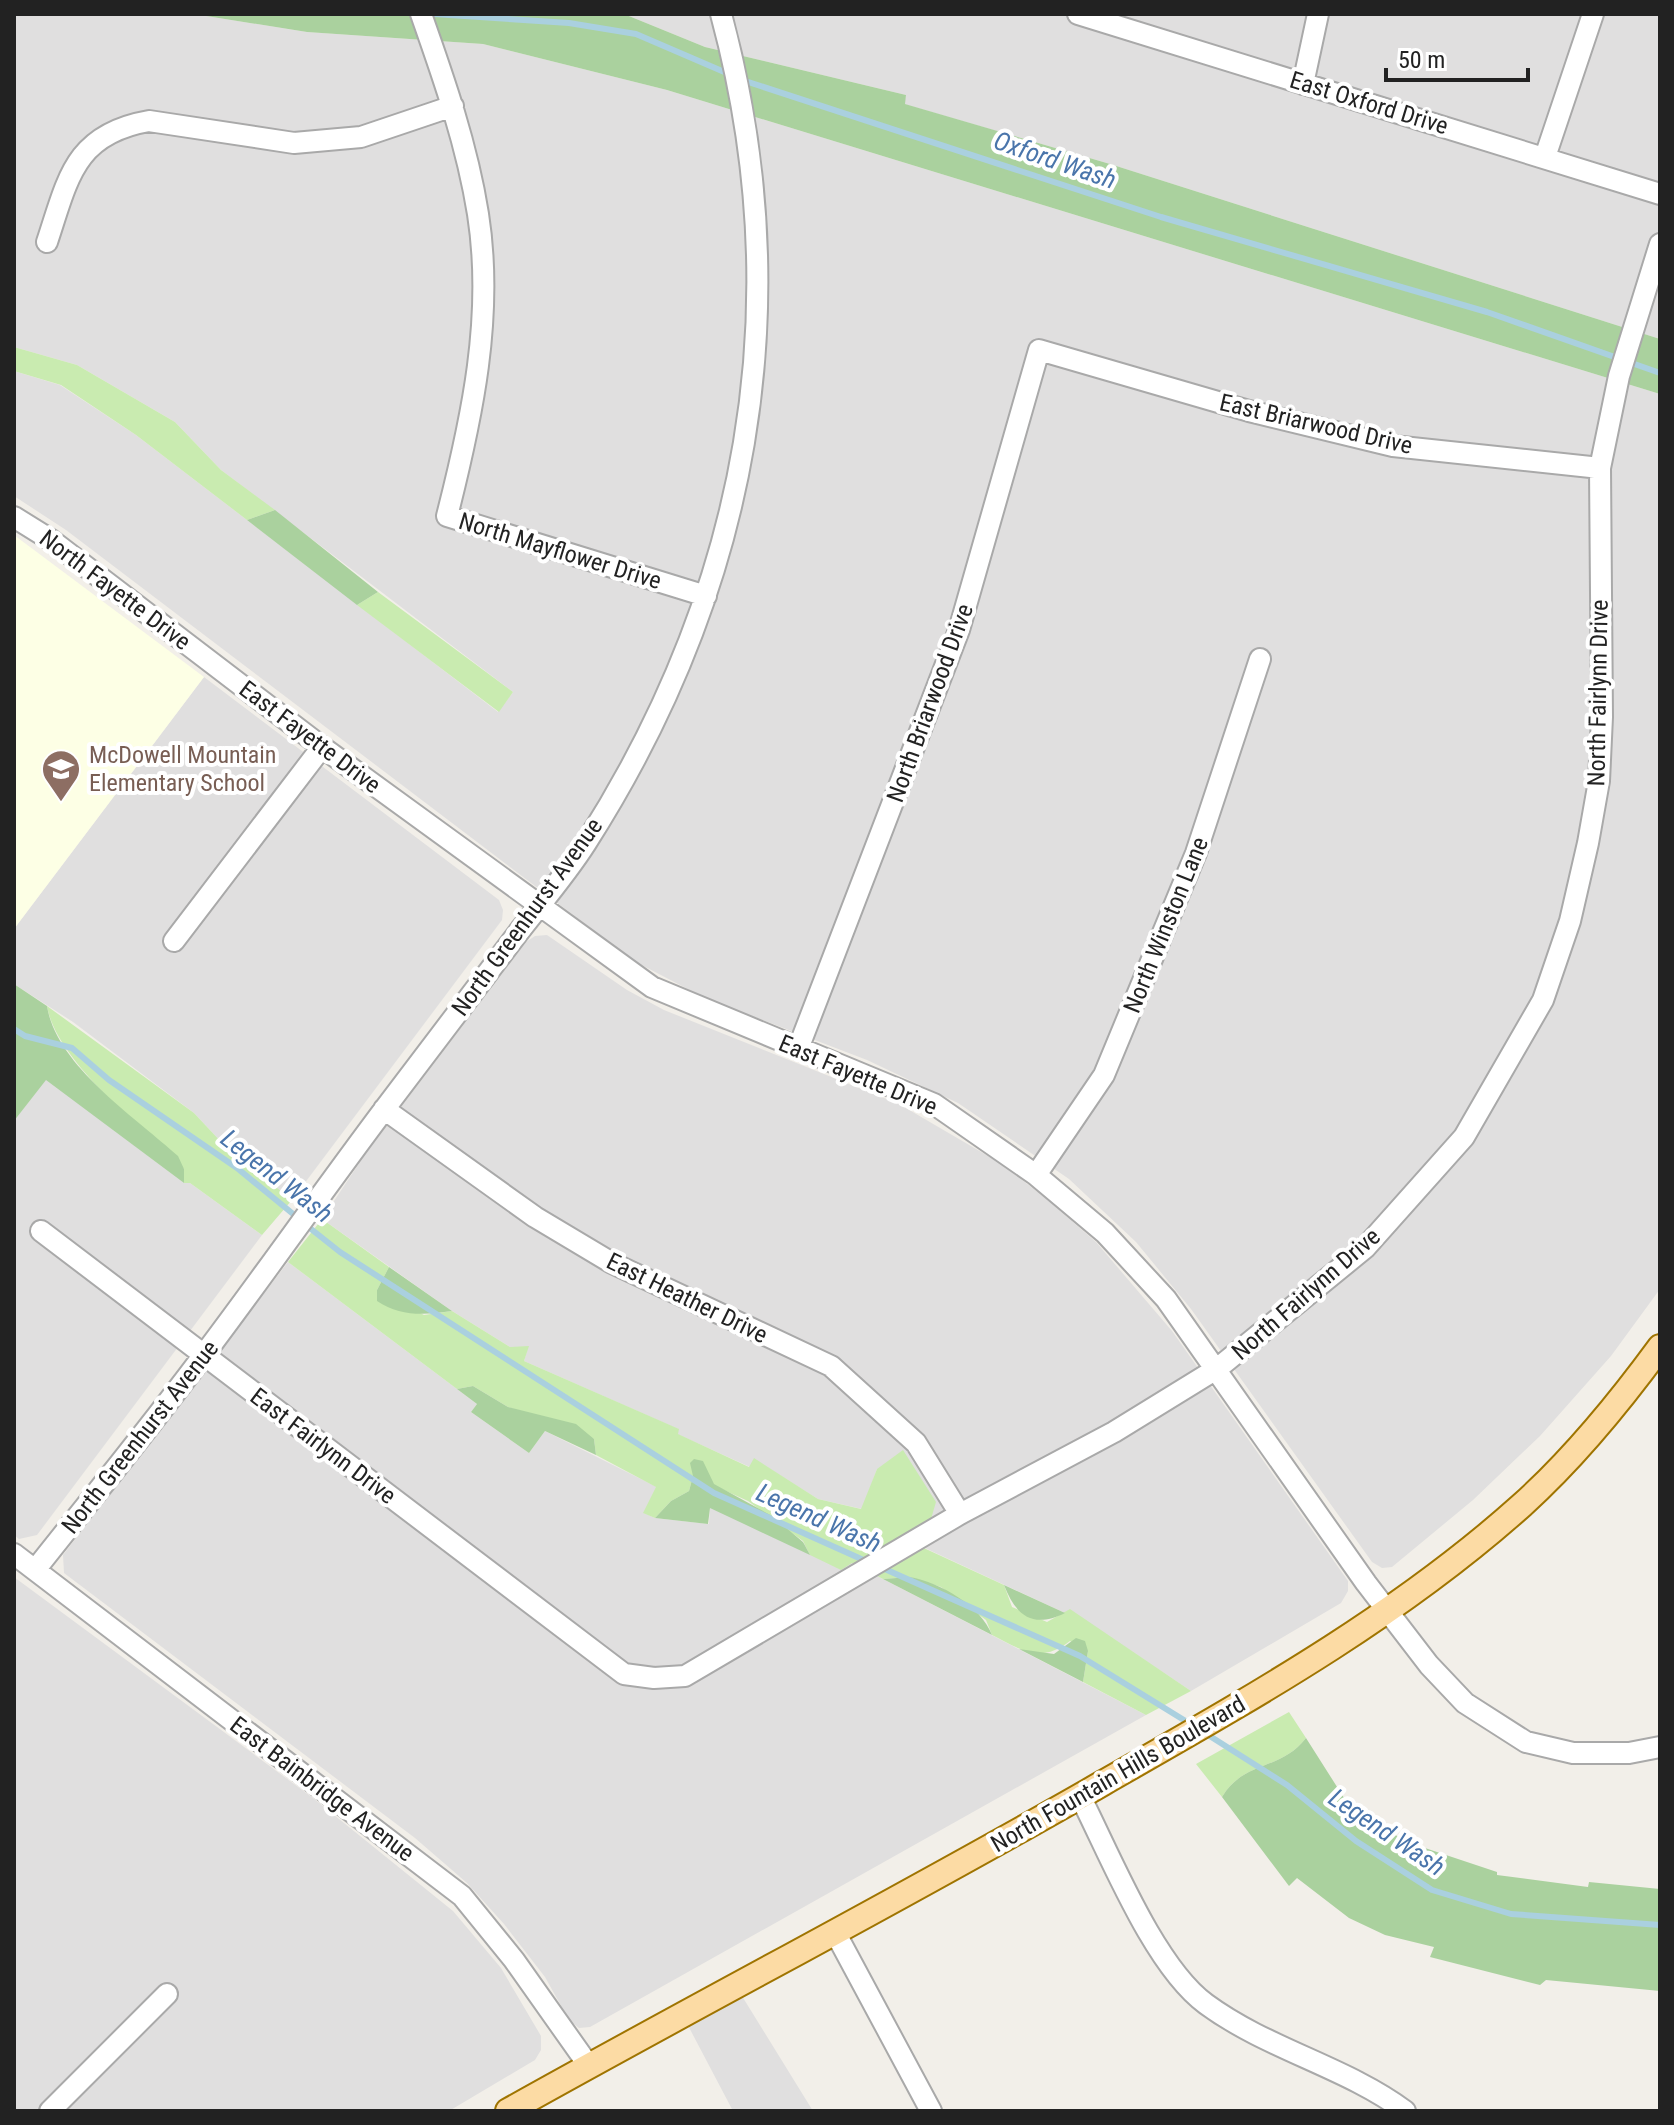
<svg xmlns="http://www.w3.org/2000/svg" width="1674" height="2125" font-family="'Roboto Condensed',sans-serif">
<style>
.residential{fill:#e0dfdf}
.education{fill:#fdffe5}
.grass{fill:#c9ebb0}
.forest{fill:#aad19e}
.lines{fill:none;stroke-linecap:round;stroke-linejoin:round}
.stream{stroke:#aad0df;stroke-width:6}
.minor-casing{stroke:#a9a9a9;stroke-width:24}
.major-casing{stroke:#9f7400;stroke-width:28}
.minor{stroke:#fff;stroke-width:20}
.major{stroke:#fcdba4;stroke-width:24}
.labels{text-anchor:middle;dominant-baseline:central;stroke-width:8;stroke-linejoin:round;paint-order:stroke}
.street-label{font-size:24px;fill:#222;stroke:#fff}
.education-label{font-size:24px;fill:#785e54;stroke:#fff;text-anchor:start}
.water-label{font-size:26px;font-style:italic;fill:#4a75ab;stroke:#fff}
</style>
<rect width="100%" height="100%" fill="#f2efe9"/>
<path class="residential" d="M14,14H194L307,32L483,44L667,90L1660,394V1289L1611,1356L1540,1436L1473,1500L1392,1567L1382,1568L1372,1562L1191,1309L1136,1242L1069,1179L958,1103L867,1060L705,998L634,961L66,530L14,496V371L60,385L136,435L498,712L513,692L221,470L175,422L77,365L14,347Z
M624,14H1660V339L1110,164L904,104L906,95L705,47Z
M204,677L499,900L503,910L502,920L292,1200L224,1145L194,1113L73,1022L14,984V929Z
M547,935L627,990L664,1010L899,1104L1000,1163L1044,1197L1096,1242L1172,1331L1348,1581V1591L1341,1603L1191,1691L1070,1610L1065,1613L899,1536L930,1519L877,1469L862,1509L818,1499L754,1459L750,1467L677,1434L678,1429L524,1361L528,1347H510L452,1311L322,1219L364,1156L526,942L535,936Z
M46,1079L184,1183H190L262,1235L37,1535L19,1539L14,1535V1121Z
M288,1262L477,1404L471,1412L529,1453L545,1431L657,1487L644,1513L655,1518L709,1524L710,1507L852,1563L1146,1715L590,2027L579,2028L569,2020L545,1977L504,1924L467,1883L415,1838L64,1573L63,1555Z
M14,1577L313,1798L453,1911L501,1968L541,2036V2050L535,2060L449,2111H14Z
M737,1988L813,2111H733L683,2016Z"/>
<path class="education" d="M14,535L204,677L14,929Z"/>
<path class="grass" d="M14,347L77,365L175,422L221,470L275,510L247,520L136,435L61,385L14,371Z
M378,592L513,692L499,712L357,605Z
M47,1006L194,1113L224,1145L292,1200L262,1235L190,1183H184V1169C144,1129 56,1061 47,1006Z
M322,1219L389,1267L377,1290L424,1315L452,1311L510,1347L529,1346L524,1361L679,1429L678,1434L749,1467L754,1458L818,1499L861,1509L877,1469L903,1450L936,1502L931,1519L900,1537L1004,1585L1012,1607L1047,1622L1070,1609L1191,1691L1146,1715L1083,1682L1088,1651L1070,1641C1041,1664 1021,1650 992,1635L986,1620L941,1587L910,1577L883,1579L852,1563L841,1570L810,1555L803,1541L748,1501L693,1476L689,1491L671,1501L655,1518L643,1513L656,1487L596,1455L594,1439L508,1407L473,1386L457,1389L288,1262Z
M1289,1712L1306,1738C1281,1771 1244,1760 1222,1797L1196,1764Z"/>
<path class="forest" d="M194,14H624L705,47L906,95L905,104L1110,164L1660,339V394L667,90L483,44L307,32Z
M275,510L378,592L357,605L247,520Z
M14,984L47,1006C56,1065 135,1117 178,1156L184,1169V1183L46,1080L14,1121Z
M389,1267L452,1311C426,1315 400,1317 377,1301V1290Z
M473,1386L508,1407L576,1424L594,1439L596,1455L545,1431L529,1453L471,1412L477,1404L457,1389Z
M694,1459L703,1461L714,1484L772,1516L803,1542L810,1555L710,1508L708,1524L655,1518L671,1501L689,1491L693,1476L690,1463Z
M910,1577C941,1583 981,1606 992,1635L883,1579Z
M1004,1585L1065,1613C1033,1629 1016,1616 1004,1585Z
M1076,1638L1085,1641L1088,1651L1083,1682L1019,1649L1054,1654Z
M1306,1738L1346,1801L1416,1849L1419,1846L1497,1872V1875L1588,1887L1589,1882L1660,1889V1991L1546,1980L1540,1985L1430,1957L1434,1947L1385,1935L1349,1918L1297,1878L1289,1886L1222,1797C1244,1760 1281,1771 1306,1738Z"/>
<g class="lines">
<path class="stream" d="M434,14L569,23L636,34L729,74
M739,79L1161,217L1487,312L1660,373
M14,1029L25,1036L72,1048L109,1080L237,1168L298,1218
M306,1225L340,1252L714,1493L868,1562
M878,1566L1080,1656L1192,1725
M1205,1733L1287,1785L1356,1841L1432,1890L1511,1914L1660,1925"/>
<defs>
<path id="minor" d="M421,14C444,79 467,145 478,214C494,316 472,418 447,516L706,596
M1078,14L1660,194
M1303,84L1318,14
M1545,157L1593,14
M47,242C68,179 74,134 149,121L294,143L361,137L453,106
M14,517L51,540L322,747L652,987L934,1104L1036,1175L1105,1233L1166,1299L1366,1583L1429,1665L1465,1703L1526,1742L1573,1753H1629L1660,1747
M174,941L322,747
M798,1049L959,630L1039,350L1249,411L1393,446L1600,468
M384,1109L535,1217L612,1263L831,1366L916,1443L960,1514
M1036,1175L1104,1075L1196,853L1260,659
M41,1231L624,1674L654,1678L685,1676L960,1514L1114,1432L1218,1368L1365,1248L1464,1137L1543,1000L1570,921L1588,843L1599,781L1602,717L1600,468L1619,376L1660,244
M14,1554L462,1896L514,1960L589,2066
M35,1570C92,1498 151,1426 206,1352C267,1271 325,1188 386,1107C431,1047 476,988 521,929C543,901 567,873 586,843C748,589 800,307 721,14
M1080,1796C1110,1855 1154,1966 1206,2004C1267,2049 1346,2067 1405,2111
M836,1934L931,2111
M50,2111L167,1994"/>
<path id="major" d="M508,2111C706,2000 907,1896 1103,1783C1248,1700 1396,1618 1522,1505C1573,1459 1619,1403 1660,1347"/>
</defs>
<use href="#minor" class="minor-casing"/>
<use href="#major" class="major-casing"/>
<use href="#minor" class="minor"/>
<use href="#major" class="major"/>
</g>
<defs>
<symbol id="school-pin" viewBox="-11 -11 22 30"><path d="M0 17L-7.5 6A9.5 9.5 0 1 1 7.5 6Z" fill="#8d6e63" stroke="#fff"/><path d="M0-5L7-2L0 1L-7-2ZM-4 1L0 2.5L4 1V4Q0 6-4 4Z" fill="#fff"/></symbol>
</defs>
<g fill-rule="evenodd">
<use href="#school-pin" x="39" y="747" width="44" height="60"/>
</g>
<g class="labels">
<g class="street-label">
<text transform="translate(1369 103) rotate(17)">East Oxford Drive</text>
<text transform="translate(1316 424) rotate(13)">East Briarwood Drive</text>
<text transform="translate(560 551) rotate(17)">North Mayflower Drive</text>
<text transform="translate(115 590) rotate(37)">North Fayette Drive</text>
<text transform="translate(1598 693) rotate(-89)">North Fairlynn Drive</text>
<text transform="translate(930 703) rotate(-70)">North Briarwood Drive</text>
<text transform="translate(310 737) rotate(37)">East Fayette Drive</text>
<text transform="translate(527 917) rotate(-54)">North Greenhurst Avenue</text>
<text transform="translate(1166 925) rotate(-68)">North Winston Lane</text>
<text transform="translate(858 1075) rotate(23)">East Fayette Drive</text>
<text transform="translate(1306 1294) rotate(-41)">North Fairlynn Drive</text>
<text transform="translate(687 1298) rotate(26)">East Heather Drive</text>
<text transform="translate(140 1437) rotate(-52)">North Greenhurst Avenue</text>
<text transform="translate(323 1446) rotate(37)">East Fairlynn Drive</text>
<text transform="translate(1118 1774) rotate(-30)">North Fountain Hills Boulevard</text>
<text transform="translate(322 1789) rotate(37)">East Bainbridge Avenue</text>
</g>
<g class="education-label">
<text x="89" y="755">McDowell Mountain<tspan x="89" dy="28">Elementary School</tspan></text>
</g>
<g class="water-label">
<text transform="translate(1055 160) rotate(19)">Oxford Wash</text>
<text transform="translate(277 1176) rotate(38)">Legend Wash</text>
<text transform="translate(819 1518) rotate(24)">Legend Wash</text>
<text transform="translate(1387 1832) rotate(34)">Legend Wash</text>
</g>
</g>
<rect width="1674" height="2125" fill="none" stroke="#222222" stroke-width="32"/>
<path d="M1386 68v12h142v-12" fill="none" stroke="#222222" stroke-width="4"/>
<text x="1398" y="68" font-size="24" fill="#222222" stroke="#ffffff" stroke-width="6" paint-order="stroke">50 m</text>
</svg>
